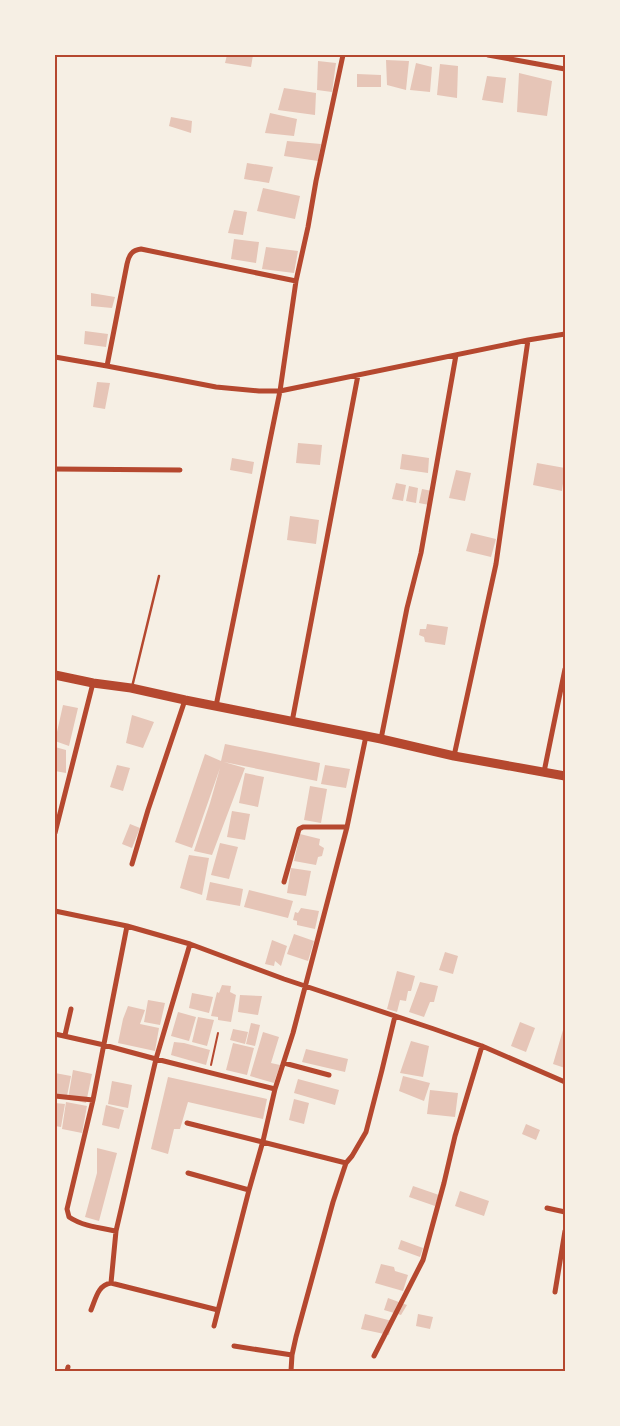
<svg xmlns="http://www.w3.org/2000/svg" width="620" height="1426" font-family="'Sofia Sans Condensed',sans-serif">
<style>
.building{fill:#e6c5b7}
.lines{fill:none;stroke-linecap:round;stroke-linejoin:round}
.path{stroke:#b5482f;stroke-width:2}
.service{stroke:#b5482f;stroke-width:2.5}
.minor{stroke:#b5482f;stroke-width:5}
.trunk{stroke:#b5482f;stroke-width:9}
.neatline{fill:none;stroke:#b5482f;stroke-width:2}
</style>
<rect width="100%" height="100%" fill="#f6efe4"/>
<path class="building" d="M227,55H253L251,67L225,63Z
M386,60L409,61L406,90L387,85Z
M318,61L336,63L332,92L317,90Z
M416,63L432,67L430,92L410,90Z
M440,64L458,66L457,98L437,95Z
M519,73L552,81L547,116L517,112Z
M357,74L381,75V87H357Z
M487,76L506,78L503,103L482,100Z
M284,88L316,93L315,115L278,110Z
M270,113L297,119L294,136L265,133Z
M171,117L192,121L191,133L169,126Z
M287,141L321,144L318,161L284,156Z
M247,163L273,167L269,183L244,179Z
M263,188L300,196L295,219L257,211Z
M234,210L247,212L243,235L228,233Z
M234,239L259,242L256,263L231,259Z
M266,247L298,251L294,273L262,269Z
M91,293L115,297L112,308L91,306Z
M85,331L108,334L106,347L84,344Z
M97,382L110,383L105,409L93,407Z
M298,443L322,445L320,465L296,463Z
M402,454L429,458L428,473L400,469Z
M232,458L254,462L252,474L230,470Z
M537,463L565,468L562,491L533,485Z
M456,470L471,473L465,501L449,498Z
M396,483L406,485L403,501L392,499Z
M409,486L418,488L416,503L406,501Z
M422,489L432,491L429,505L419,503Z
M290,516L319,520L316,544L287,540Z
M471,533L496,539L491,557L466,551Z
M427,624L448,627L445,645L425,642L424,637L419,635L420,629H426Z
M63,705L78,708L69,746L55,741Z
M132,715L154,722L143,748L126,743Z
M225,744L320,763L317,781L224,762L245,768L212,855L194,851L210,803L220,768L192,848L175,842L205,754L221,761Z
M55,747L66,750V773L55,771Z
M117,765L130,768L123,791L110,787Z
M325,765L350,769L346,788L321,784Z
M245,773L264,777L258,807L239,803Z
M310,786L327,789L321,823L304,820Z
M232,811L250,814L245,840L227,837Z
M130,824L140,828L132,848L122,844Z
M300,834L320,839L319,845L324,848L322,856L318,857L316,865L294,861Z
M220,843L238,847L229,879L211,875Z
M189,855L209,858L202,895L180,888Z
M291,868L311,871L306,896L287,893Z
M210,882L243,889L240,906L206,900Z
M249,890L293,901L288,918L244,907Z
M301,908L319,911L315,929L297,925V921L293,920L295,912L298,913Z
M294,934L314,941L308,961L287,954Z
M272,940L287,946L281,966L275,961L274,966L265,964Z
M445,952L458,956L453,974L439,970Z
M397,971L415,976L411,991H408L406,1001L400,1000L397,1012L387,1009Z
M420,982L438,986L434,1002H430L424,1017L409,1012Z
M222,985L231,986L230,992L236,995L231,1022L218,1020V1017L211,1016L217,992L219,993Z
M192,993L213,997L209,1013L189,1008Z
M240,995L262,996L258,1015L238,1012Z
M148,1000L165,1003L160,1025L144,1022Z
M128,1006L145,1010L140,1024L159,1028L155,1051L118,1043L123,1019Z
M178,1012L196,1017L189,1041L171,1036Z
M198,1017L214,1020L207,1046L192,1042Z
M520,1022L535,1028L526,1052L511,1046Z
M251,1023L260,1025L255,1046L246,1044Z
M233,1029L248,1032L245,1044L230,1040Z
M563,1030L565,1031V1068L553,1064Z
M263,1032L279,1037L271,1063L280,1065L274,1083L250,1076Z
M411,1041L429,1046L423,1077L400,1073Z
M174,1042L184,1043L210,1050L206,1065L171,1055Z
M233,1043L254,1048L247,1075L226,1070Z
M306,1049L348,1059L345,1072L302,1062Z
M73,1070L92,1074L86,1103L68,1099Z
M55,1073L71,1076L67,1096L55,1094Z
M403,1076L430,1083L424,1101L399,1091Z
M168,1077L267,1099L263,1119L188,1102L180,1129H174L168,1154L151,1149Z
M298,1079L339,1090L335,1105L294,1093Z
M112,1081L132,1085L128,1108L108,1104Z
M430,1090L458,1093L455,1117L427,1114Z
M294,1099L309,1103L304,1124L289,1120Z
M66,1102L87,1106L82,1133L62,1129Z
M55,1103L65,1104L61,1127L55,1126Z
M106,1105L124,1110L119,1129L102,1125Z
M526,1124L540,1130L536,1140L522,1134Z
M97,1148L117,1153L99,1221L85,1217L97,1173Z
M413,1186L439,1195L435,1206L409,1197Z
M460,1191L489,1201L484,1216L455,1206Z
M401,1240L423,1248L420,1257L398,1249Z
M381,1264L394,1267L395,1271L408,1275L403,1291L375,1283Z
M388,1298L407,1305L401,1315L384,1310Z
M365,1314L392,1321L389,1335L361,1329Z
M418,1314L433,1317L430,1329L416,1326Z"/>
<g class="lines">
<path class="path" d="M211,1065L218,1033"/>
<path class="service" d="M132,687L159,576"/>
<path class="minor" d="M488,55L565,69
M55,357L107,366L216,387L259,391H280L528,340L565,334
M107,366L127,264C129,255 132,250 141,249L296,281
M55,469L180,470
M216,706L280,391L296,281L308,227L316,181L343,55
M292,722L358,375
M381,739L407,608L421,553L456,355
M454,756L496,564L528,340
M544,772L565,669
M55,833L93,683
M132,864L148,810L185,700
M284,882L299,829L303,827H347
M55,911L127,926L190,944L284,979L434,1029L482,1046L565,1082
M55,1034L104,1045L156,1059L275,1089
M65,1035L71,1009
M284,1063L329,1075
M55,1096L93,1100
M187,1123L346,1163
M188,1173L249,1190
M547,1208L565,1212
M116,1231C101,1228 82,1226 69,1217L67,1209L93,1100L127,926
M111,1283L218,1310
M555,1292L565,1231
M91,1310C96,1298 98,1285 111,1283L116,1231L156,1059L190,944
M214,1326L249,1190L263,1141L275,1089L293,1033L347,827L366,736
M234,1346L292,1355
M374,1356L423,1260L444,1183L455,1136L482,1046
M67,1371L68,1367
M291,1371L292,1355L296,1337L333,1202L346,1163L352,1156L366,1132L382,1070L395,1016"/>
<path class="trunk" d="M55,675L93,683L131,688L185,700L381,739L454,756L565,776"/>
</g>
<rect width="620" height="1426" fill="none" stroke="#f6efe4" stroke-width="112"/>
<rect x="56" y="56" width="508" height="1314" class="neatline"/>
</svg>
